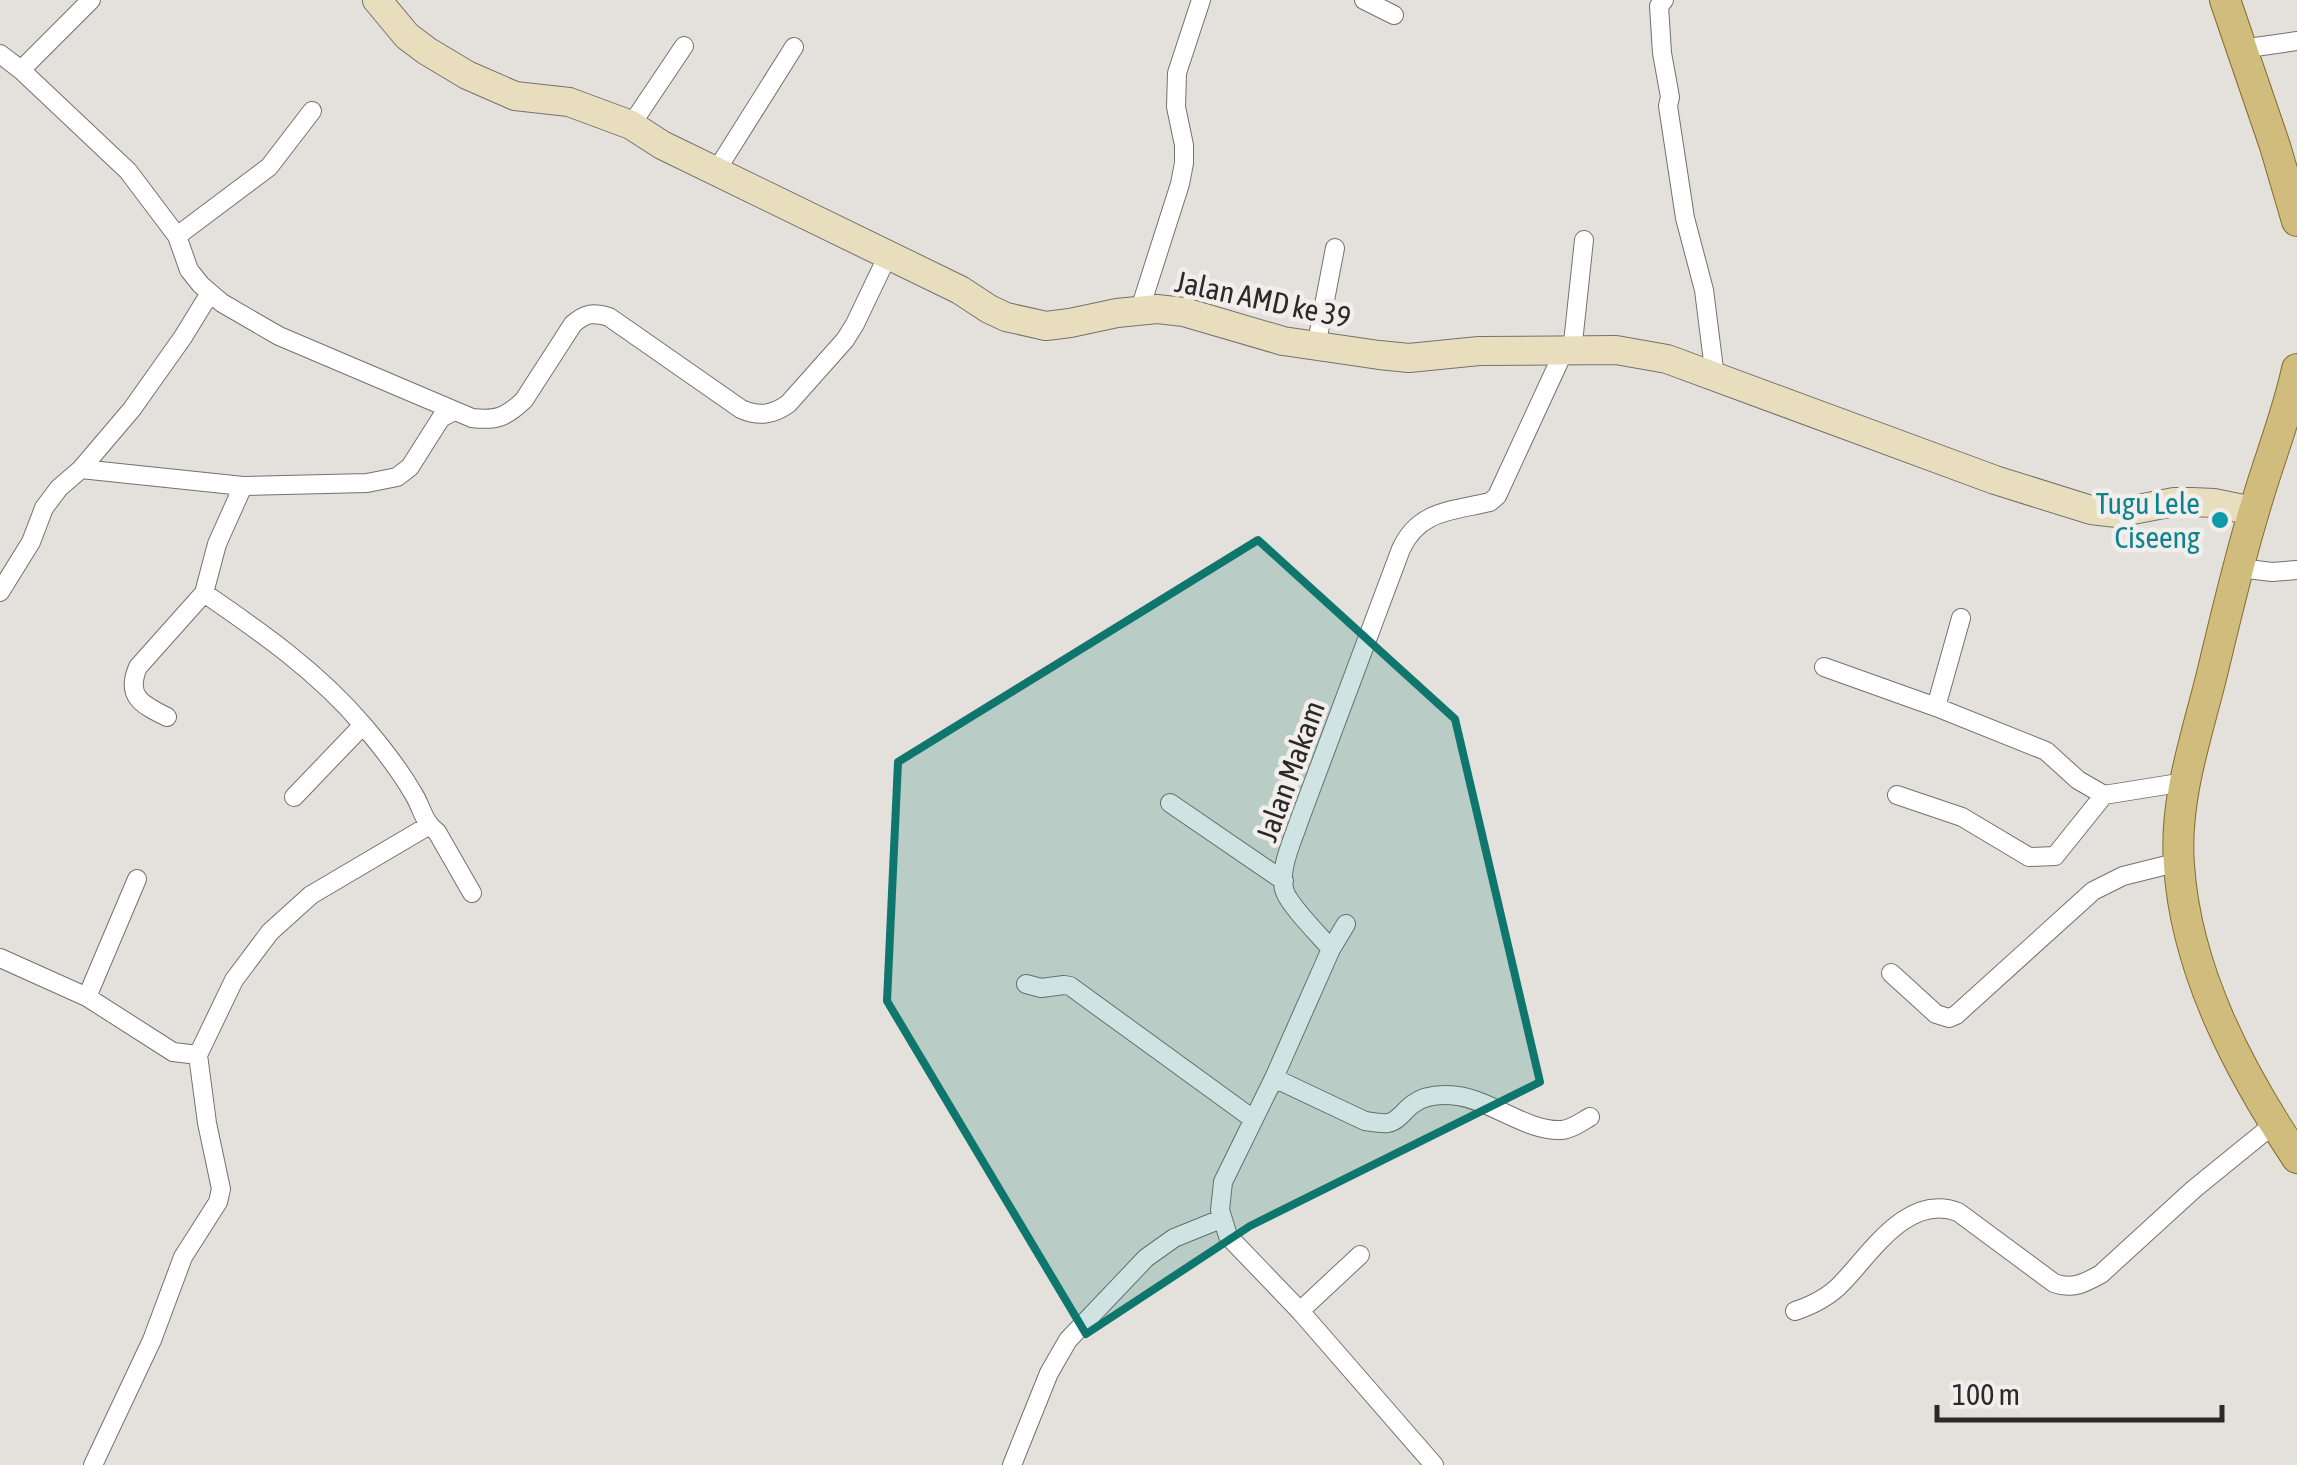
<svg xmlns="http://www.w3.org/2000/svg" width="2297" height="1465" font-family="'Asap Condensed',sans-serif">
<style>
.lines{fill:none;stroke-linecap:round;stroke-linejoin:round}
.street-casing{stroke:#74716e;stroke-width:20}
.secondary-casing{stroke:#74716e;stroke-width:30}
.primary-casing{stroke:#826d28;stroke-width:32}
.street{stroke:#fff;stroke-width:18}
.secondary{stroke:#e8debe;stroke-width:28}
.primary{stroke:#d0bd7e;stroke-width:30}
.marked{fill:#0f766e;fill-opacity:0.2;stroke:#0f766e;stroke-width:8;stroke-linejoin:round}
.culture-dot{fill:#0f9aa8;stroke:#f1eeeb;stroke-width:4}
.labels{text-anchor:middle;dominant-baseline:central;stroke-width:9;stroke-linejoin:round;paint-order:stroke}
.street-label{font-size:30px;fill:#2c2a29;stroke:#f1eeeb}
.culture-label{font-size:30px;fill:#0d838f;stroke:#f1eeeb;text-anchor:end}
</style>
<rect width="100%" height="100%" fill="#e4e1dd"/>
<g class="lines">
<defs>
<path id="street" d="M1364,0L1394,15
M1664,0L1659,6L1662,53L1670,97L1668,106L1685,218L1704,290L1715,377
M2241,49L2297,41
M0,54L21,70L128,171L177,236L189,270L201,285L222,303L279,336L472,418C497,421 506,417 524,400L573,324C586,313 593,312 609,317L741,409C759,417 772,415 788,404L845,340L855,324L887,257
M21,70L91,0
M631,125L684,46
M716,171L794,47
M177,236L269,167L312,111
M1139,312L1180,184L1184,163V145L1176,107L1177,73L1201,0
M1316,347L1335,248
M1572,352L1584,240
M81,469L132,409L183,337L210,293
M2239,568L2272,572L2297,570
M0,592L31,542L44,508L59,488L81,469L243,486L367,483L397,477L410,467L441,418L454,411
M204,593C261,632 318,672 363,725C381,746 399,769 413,793C422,807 423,822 437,832L472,893
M1824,667L1936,707L2046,751L2078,780L2104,795L2185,782
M1936,707L1961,618
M167,717C143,705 125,697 138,667L204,593L217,544L243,486
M1897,795L1962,817L2029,857L2055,856L2104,795
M294,797L363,725
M1170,803L1284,881
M1331,949L1346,924
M0,958L87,997L173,1052L198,1055L234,980L270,932L311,895L428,826
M1891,973L1936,1014L1949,1018L1956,1015L2093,891L2123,876L2179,862
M1026,984L1041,988L1064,985L1070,986L1253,1119
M87,997L137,879
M1274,1078L1365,1121C1372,1122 1381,1124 1388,1123C1399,1121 1404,1110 1413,1104C1425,1095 1443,1094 1458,1096C1492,1101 1528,1132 1562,1130C1572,1129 1581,1122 1590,1117
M1300,1311L1360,1255
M1795,1311C1813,1305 1829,1297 1842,1283C1872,1252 1908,1193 1958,1212L2054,1283C2072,1290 2085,1283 2101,1274L2194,1189L2274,1124
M93,1465L152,1340L183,1257L218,1202L221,1189L207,1123L198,1055
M1012,1465L1049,1373L1068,1340L1146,1258L1174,1238L1221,1219
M1434,1465L1300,1311L1228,1236L1220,1210L1223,1182L1274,1078L1331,949C1320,936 1290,906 1285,892C1277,872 1293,840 1299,821L1401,549C1419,510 1452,511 1490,502L1497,496L1564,351"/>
<path id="secondary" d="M377,0L407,36L427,51L467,75L515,96L569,102L631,125L662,145L960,290L989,309L1006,317L1046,326L1070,323L1117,313L1157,309L1184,312L1283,341L1379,355L1409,358L1479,351L1616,350L1667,359L1995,480L2091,510L2117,513L2174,502H2192L2214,503L2253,511"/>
<path id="primary" d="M2225,0L2275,146L2297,221
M2297,369C2287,416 2268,462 2255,508C2238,563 2225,621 2211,678C2196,738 2174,801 2179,865C2186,971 2239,1071 2297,1158"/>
</defs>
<use href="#street" class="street-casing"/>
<use href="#secondary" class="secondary-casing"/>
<use href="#primary" class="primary-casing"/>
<use href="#street" class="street"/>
<use href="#secondary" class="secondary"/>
<use href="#primary" class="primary"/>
</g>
<path class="marked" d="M1258,540L1455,719L1540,1082L1250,1226L1086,1334L887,1001L898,762Z"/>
<circle class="culture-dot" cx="2220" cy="520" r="10"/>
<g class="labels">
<g class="street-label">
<text transform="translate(1263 299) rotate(12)">Jalan AMD ke 39</text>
<text transform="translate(1290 771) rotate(-70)">Jalan Makam</text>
</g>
<g class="culture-label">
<text x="2200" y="503">Tugu Lele<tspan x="2200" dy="34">Ciseeng</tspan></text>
</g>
</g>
<path d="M1937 1405v15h285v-15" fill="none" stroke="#2c2a29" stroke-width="5"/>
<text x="1952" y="1405" font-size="30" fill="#2c2a29" stroke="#f1eeeb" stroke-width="8" paint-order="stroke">100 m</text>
</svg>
